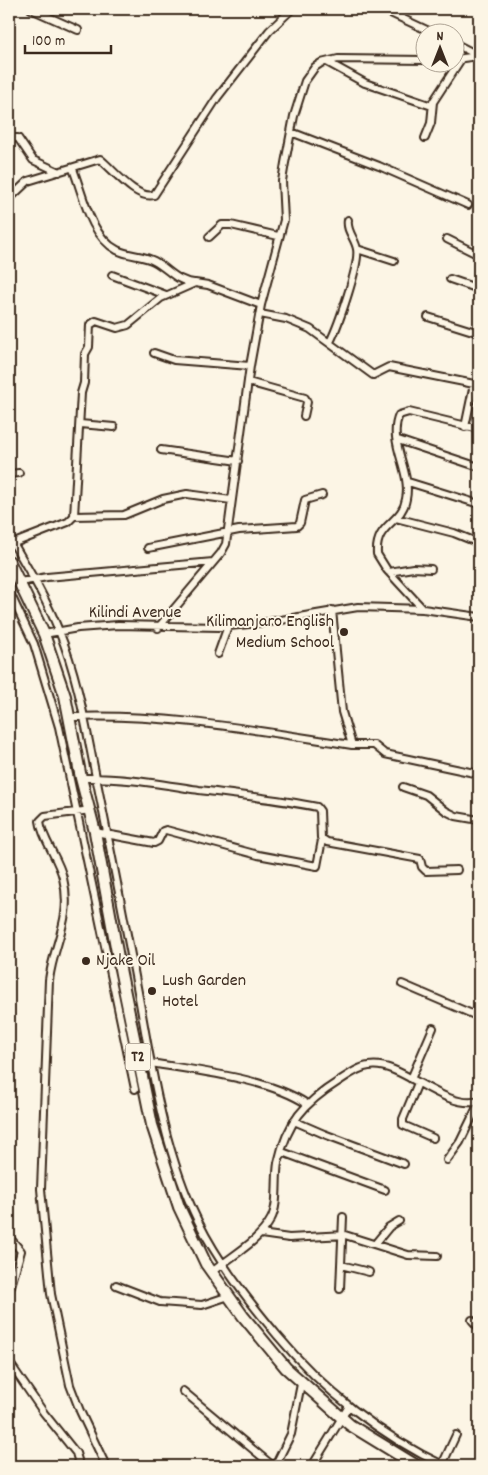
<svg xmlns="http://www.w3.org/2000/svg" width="488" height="1475" font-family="Dekko,sans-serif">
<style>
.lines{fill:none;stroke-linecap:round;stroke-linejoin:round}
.minor-casing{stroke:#3b2a1e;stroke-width:10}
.trunk-casing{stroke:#3b2a1e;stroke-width:14}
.minor{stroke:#fcf5e5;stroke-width:6}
.trunk{stroke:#fcf5e5;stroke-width:10}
.poi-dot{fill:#3b2a1e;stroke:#fcf5e5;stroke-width:2}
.labels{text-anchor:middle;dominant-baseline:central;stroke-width:4;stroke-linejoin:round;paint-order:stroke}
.shield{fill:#fcf5e5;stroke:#75675a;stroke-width:1}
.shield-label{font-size:16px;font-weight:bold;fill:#3b2a1e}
.street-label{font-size:18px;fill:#3b2a1e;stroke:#fcf5e5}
.poi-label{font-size:18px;fill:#3b2a1e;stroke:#fcf5e5;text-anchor:start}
</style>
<rect width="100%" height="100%" fill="#fcf5e5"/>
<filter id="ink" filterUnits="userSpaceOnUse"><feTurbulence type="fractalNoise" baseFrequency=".02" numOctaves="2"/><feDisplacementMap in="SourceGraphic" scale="10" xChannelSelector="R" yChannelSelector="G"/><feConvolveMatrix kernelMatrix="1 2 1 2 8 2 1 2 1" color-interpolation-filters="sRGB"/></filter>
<g filter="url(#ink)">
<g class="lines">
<defs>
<path id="minor" d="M31,9L78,30
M382,9L431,32
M456,44L479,56
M456,59L478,56
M327,62L365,83L432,106
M291,132L379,166L468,205
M425,138L431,123L433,102L461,59
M9,142L14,138H18L33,160L59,172
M73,169C83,194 90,236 117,250C128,256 143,255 154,261C169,269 175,281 194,283
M9,199L28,181L100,159C113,169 136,200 154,195L217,98L269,31L292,9
M209,237L222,225H231L278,236
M447,239L479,255
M357,249L394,261
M112,275L166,295
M450,279L479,289
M260,314L286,319L310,329L373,375L389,367L479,385
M428,317L479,333
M330,342C338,326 360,264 357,249C355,238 346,231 348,220
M154,353L174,360L250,366
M248,382L305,398L307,402L304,416
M80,424L114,427
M465,427L474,384
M398,440L479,467
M161,450L238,461
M9,474L19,473
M408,482L479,504
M74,516L124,515L163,499L187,494L231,500
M396,518L454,533L479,543
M9,536C27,567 46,598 59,631C78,677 86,728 96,777C111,852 126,927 140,1003C153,1076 165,1154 198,1221C218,1262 248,1300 277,1335C322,1389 380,1436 445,1466
M9,545L68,522L74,516L81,393L84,383L85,354L89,347L90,325L96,321L117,328L128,325L161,298L195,283L208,285L261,305
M148,548L239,530L297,526L300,523L305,500L322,495
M389,572L413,568L431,569
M20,582L47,577L213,562
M9,591L34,644L59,727L135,1089
M423,609L387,570L377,554C375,523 402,524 406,499C412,471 387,442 399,415L409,412L479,429
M332,610L342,712L352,745
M158,628L221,553L226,544L250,366L261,305L284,220L282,181L285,163L294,116L305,81L315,67L321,63L338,59L426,60
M44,634L78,628L118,625L219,627L269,622L358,607L423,609L479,617
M218,654L228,626
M70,717C165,713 259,731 352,745H374L385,754L479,774
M81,778C121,777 160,784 199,790C239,795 278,799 317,807L320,811L321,838L327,842L420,859L422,867L426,871L457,870
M403,787L426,795L446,811L456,816L479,820
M91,810L45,816L40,821C42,839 59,859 63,878C73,919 54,941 49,980L41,1189L51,1294L70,1385L80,1411L106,1466
M95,832L154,843L158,841L163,831L166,830L258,855L317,866L322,840
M402,984L479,1017
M151,1063C197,1071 268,1078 307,1104
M411,1079L433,1028
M418,1083L403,1119V1125L433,1138
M294,1121L324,1134L404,1164
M282,1152L385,1190
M447,1160L460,1142L479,1103
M261,1234L289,1238L345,1235L408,1255L437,1256
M9,1237L21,1251L9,1293
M375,1244L389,1227L399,1221
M341,1265L369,1272
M212,1272C231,1256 259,1242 271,1219C279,1204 275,1181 278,1163C287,1122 304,1103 339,1081C348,1075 359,1067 369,1066C401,1060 444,1111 479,1101
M116,1285L160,1302L202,1305L229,1296
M340,1289L343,1217
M472,1320L479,1328
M9,1362L44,1413L76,1453L78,1460L76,1466
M183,1391L273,1466
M442,1465L456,1435
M275,1466L291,1434L301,1384
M312,1466L349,1406"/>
<path id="trunk" d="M9,561L44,634L65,696L81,778L95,832L121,974L152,1125L179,1207L206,1264L243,1316L286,1368L350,1425L417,1466"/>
</defs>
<use href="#minor" class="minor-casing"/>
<use href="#trunk" class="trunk-casing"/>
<use href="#minor" class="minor"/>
<use href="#trunk" class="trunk"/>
</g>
</g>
<g class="poi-dot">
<circle cx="344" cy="632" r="5"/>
<circle cx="86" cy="961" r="5"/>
<circle cx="152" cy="991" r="5"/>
</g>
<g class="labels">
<rect class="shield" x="125.5" y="1043.5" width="25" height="27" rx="4"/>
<g class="shield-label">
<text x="138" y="1057">T2</text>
</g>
<g class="street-label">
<text x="135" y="613">Kilindi Avenue</text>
</g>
<g class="poi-label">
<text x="334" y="622" text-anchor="end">Kilimanjaro English<tspan x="334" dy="21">Medium School</tspan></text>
<text x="96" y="961">Njake Oil</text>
<text x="162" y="981">Lush Garden<tspan x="162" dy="21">Hotel</tspan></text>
</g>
</g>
<rect width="488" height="1475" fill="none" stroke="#fcf5e5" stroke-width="30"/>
<rect x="15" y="15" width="458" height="1445" fill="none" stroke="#3b2a1e" stroke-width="2" filter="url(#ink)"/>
<g transform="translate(440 48)"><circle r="24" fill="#fcf5e5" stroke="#afa495"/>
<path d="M0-4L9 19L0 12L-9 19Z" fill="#3b2a1e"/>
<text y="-8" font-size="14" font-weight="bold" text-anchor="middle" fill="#3b2a1e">N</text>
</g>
<path d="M25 45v8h86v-8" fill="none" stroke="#3b2a1e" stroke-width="2.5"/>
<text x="32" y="45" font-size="15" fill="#3b2a1e" stroke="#fcf5e5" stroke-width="4" paint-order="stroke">100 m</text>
</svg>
